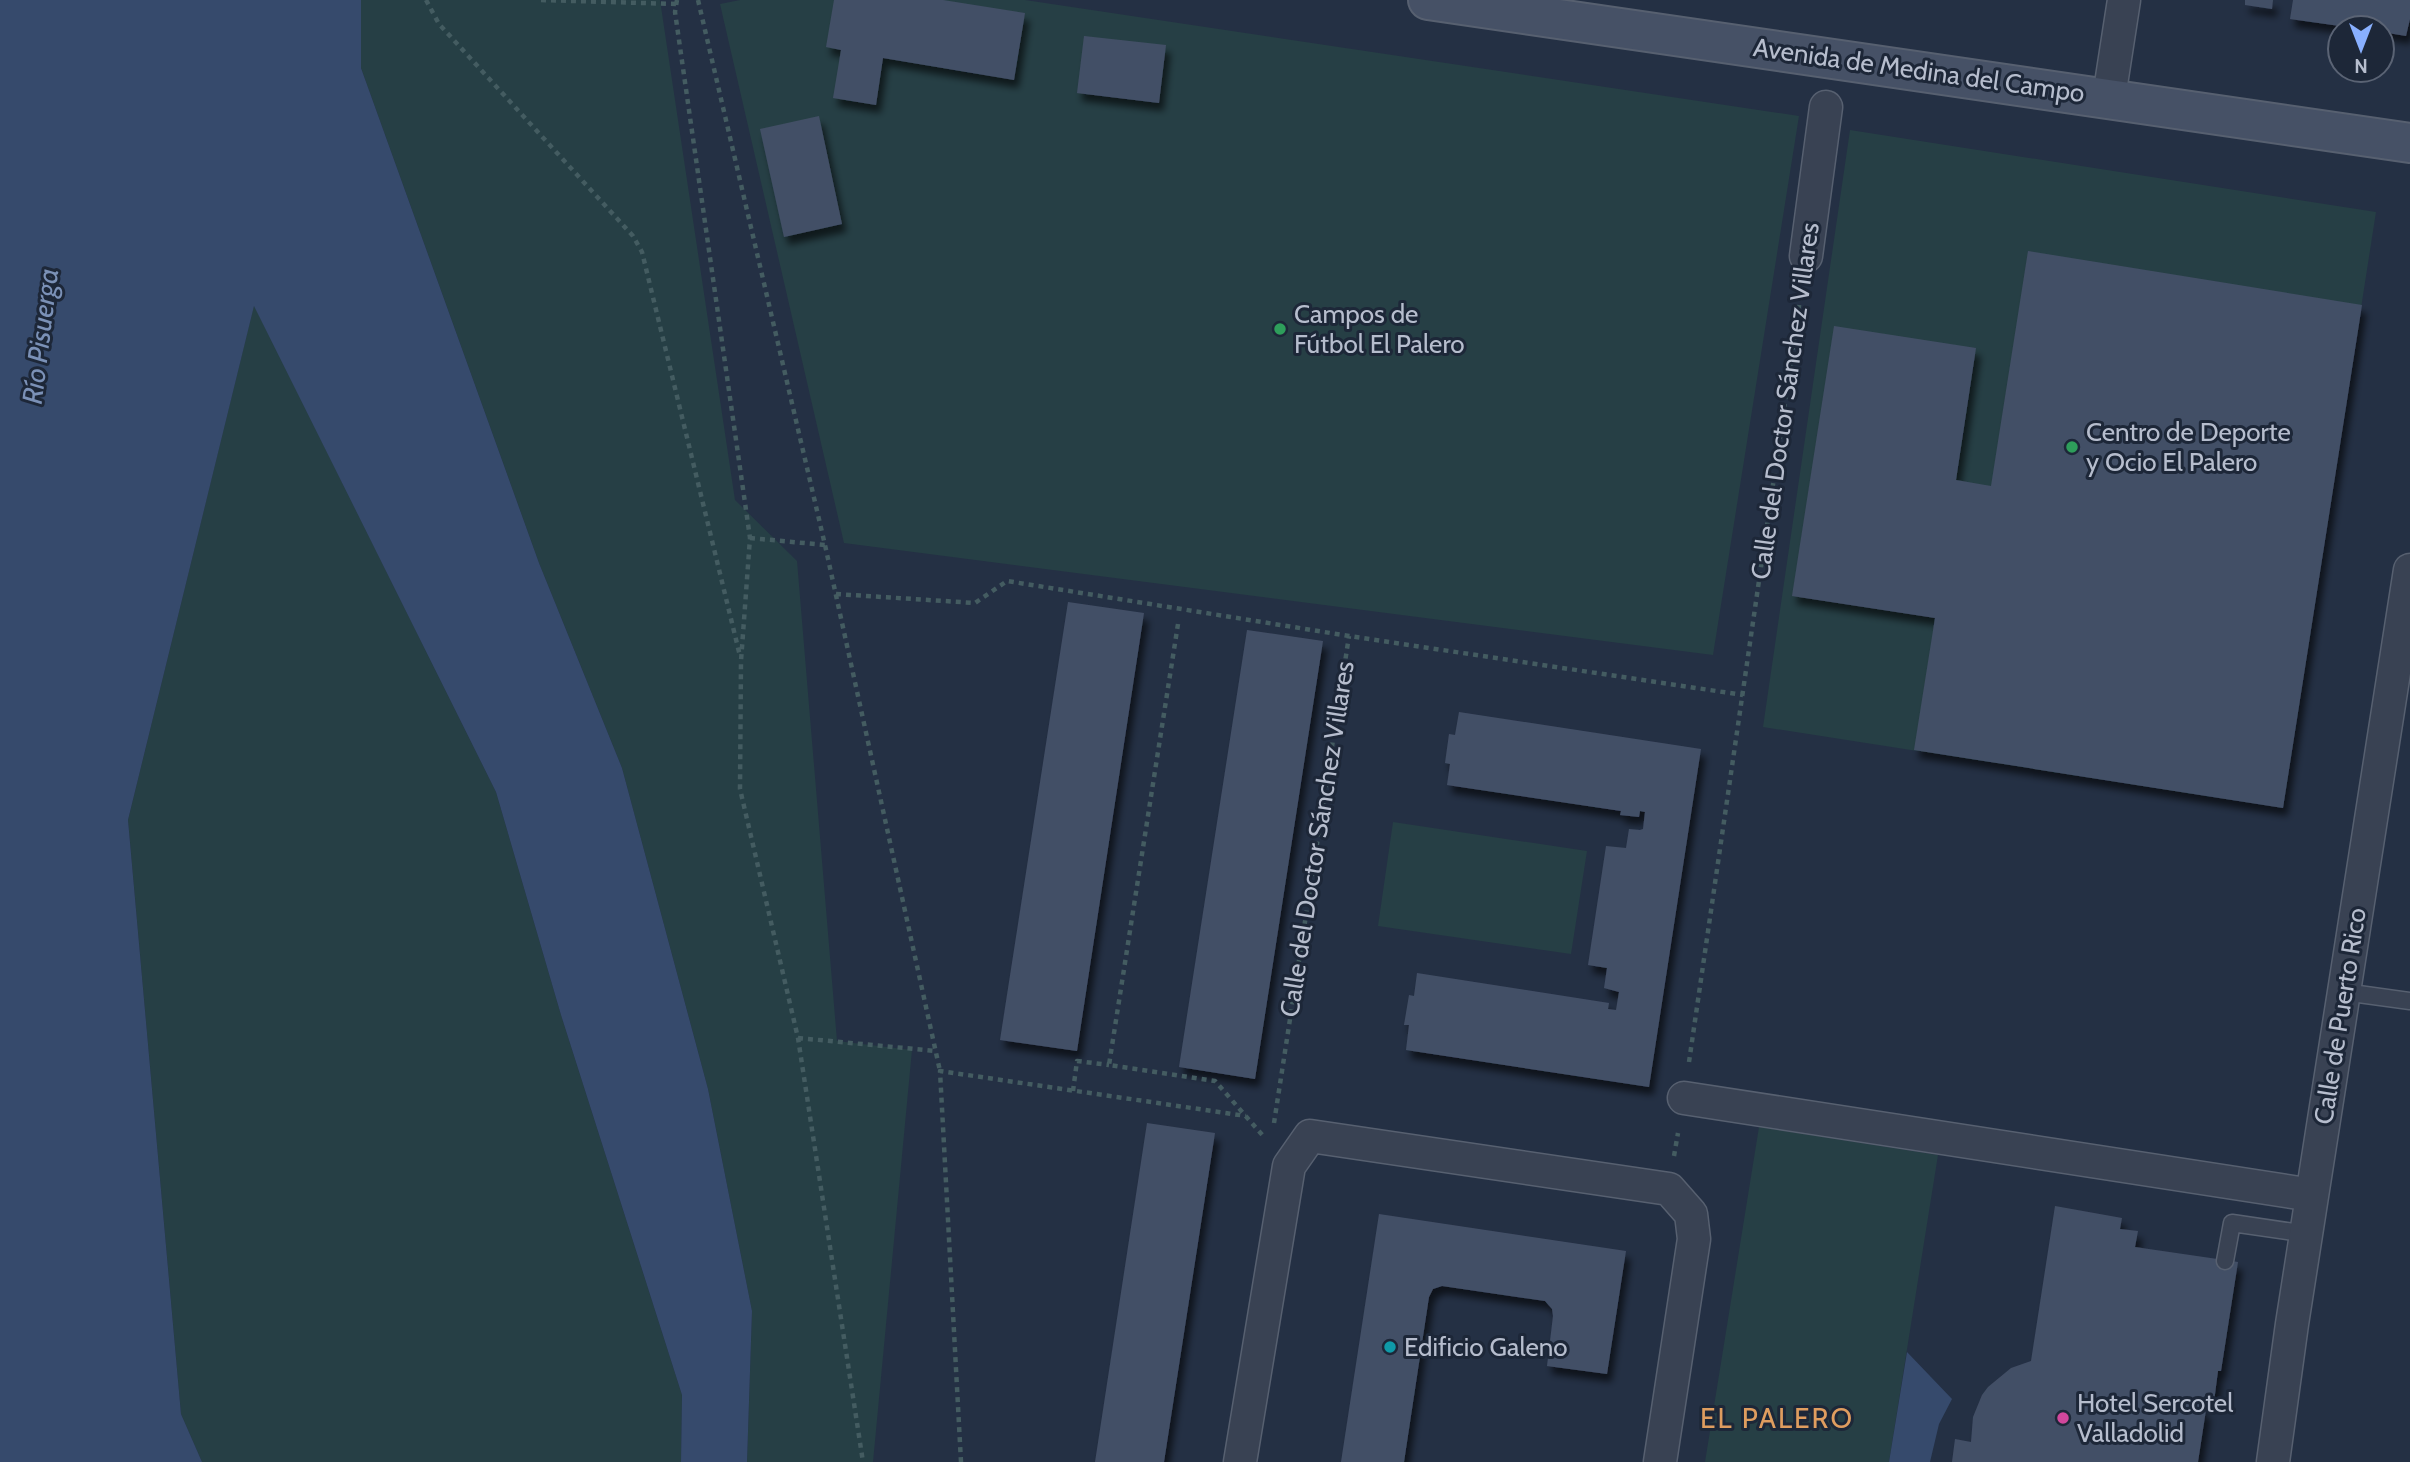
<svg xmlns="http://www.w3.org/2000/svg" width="2410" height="1462" font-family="Cabin,sans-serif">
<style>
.green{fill:#263f45}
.water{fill:#364a6c}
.building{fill:#434f66;filter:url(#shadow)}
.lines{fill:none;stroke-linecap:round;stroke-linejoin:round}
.lane-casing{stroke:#576070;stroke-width:19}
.street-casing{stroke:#576070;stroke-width:35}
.secondary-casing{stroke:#576070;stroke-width:42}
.path{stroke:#445c61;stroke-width:4.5;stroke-dasharray:5 5;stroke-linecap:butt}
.lane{stroke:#394253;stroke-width:16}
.street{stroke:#394253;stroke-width:32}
.secondary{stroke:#465166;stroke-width:38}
.leisure-dot{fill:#2e9e5b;stroke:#1d2738;stroke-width:2.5}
.culture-dot{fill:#0f9aa8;stroke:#1d2738;stroke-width:2.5}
.hotel-dot{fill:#d1479c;stroke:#1d2738;stroke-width:2.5}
.labels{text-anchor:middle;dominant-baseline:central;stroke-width:6;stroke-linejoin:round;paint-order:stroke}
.street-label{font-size:26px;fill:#b6bdcd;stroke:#1d2738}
.poi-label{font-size:26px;fill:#b6bdcd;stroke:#1d2738;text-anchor:start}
.water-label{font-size:28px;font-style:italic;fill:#7b91b7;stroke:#1d2738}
.neighbourhood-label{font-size:28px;letter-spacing:2px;fill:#df9d5f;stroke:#1d2738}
</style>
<defs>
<filter id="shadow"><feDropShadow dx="4.5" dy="8" stdDeviation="3.5" flood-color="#0009"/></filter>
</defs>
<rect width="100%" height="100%" fill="#243044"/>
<path class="green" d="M361,0H660L735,500L797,561L837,1041L912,1050L873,1462H747L752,1311L708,1089L622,768L539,563L361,68Z
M740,0H1025L1799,116L1713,655L844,543L720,4Z
M1850,130L2376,212L2283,808L1763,727Z
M254,305L496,792L561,1015L682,1395L681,1462H202L181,1414L128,820Z
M1393,822L1587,851L1571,954L1378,926Z
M1759,1127L1938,1155L1889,1462H1705Z"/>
<path class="water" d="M0,0H361V68L539,563L622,768L708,1089L752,1311L747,1462H681L682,1395L561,1015L496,792L254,306L128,820L181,1414L202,1462H0Z
M1907,1352L1952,1399L1939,1424L1930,1462H1889Z"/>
<path class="building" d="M834,0H943L1025,13L1014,80L883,58L876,105L833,98L841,50L826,47Z
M2245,0H2273L2272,9L2245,5Z
M2293,0H2410V19L2406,36L2382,32V28H2354L2290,19Z
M1084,36L1166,45L1159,103L1077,93Z
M819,116L842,224L784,237L760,129Z
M2028,251L2362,305L2283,808L1914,750L1935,618L1792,596L1834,326L1976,348L1956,480L1991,486Z
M1068,602L1144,613L1077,1051L1000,1040Z
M1247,630L1323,641L1255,1079L1179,1067Z
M1459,712L1701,749L1649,1087L1406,1050L1409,1025H1404L1409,995L1414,996L1417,973L1609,1003L1608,1009L1616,1010L1619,992L1604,988L1607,968L1588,965L1606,846L1626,848L1629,829L1640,830L1643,829L1645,812L1640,811L1639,817L1620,815L1621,811L1447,785L1450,764L1445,763L1449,734L1455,735Z
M1147,1123L1215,1133L1164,1462H1095Z
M2055,1206L2122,1218L2120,1229L2138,1231L2135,1247L2238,1262L2221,1371H2218L2214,1402L2201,1400L2200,1410H2206L2198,1462H1952L1955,1439L1971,1442L1973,1417L1982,1395L1988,1387L2011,1368L2031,1361Z
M1379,1214L1626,1251L1607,1374L1547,1366L1553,1316L1552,1309L1545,1301L1442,1286L1433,1289L1429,1297L1404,1462H1341Z"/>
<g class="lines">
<defs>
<path id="lane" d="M2344,992L2410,1001
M2225,1261L2232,1223L2307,1234"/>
<path id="street" d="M2109,97L2124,0
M1806,256L1826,107
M1684,1098L2312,1195
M1240,1462L1289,1166L1310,1136L1669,1189L1691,1214L1694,1239L1660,1462
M2273,1462L2292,1324L2410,570"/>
<path id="secondary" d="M1428,0L2410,143"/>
</defs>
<use href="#lane" class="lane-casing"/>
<use href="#street" class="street-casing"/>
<use href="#secondary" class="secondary-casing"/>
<path class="path" d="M426,0L439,24L633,236L642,252L740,656
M541,0L676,4
M677,0L675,12L750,538L741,661L740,789L798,1038L863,1462
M698,0L825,545L940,1071
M750,538L825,545
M836,594L975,603L1007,581L1349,636L1743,695
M1178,624L1109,1065L1215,1081L1265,1138
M798,1038L936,1051
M1689,1062L1801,292
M1073,1091L1077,1061L1109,1065
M1274,1123L1349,636
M1674,1156L1678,1133
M961,1462L940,1071L1246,1116"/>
<use href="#lane" class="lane"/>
<use href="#street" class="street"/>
<use href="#secondary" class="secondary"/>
</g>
<g class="leisure-dot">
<circle cx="1280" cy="329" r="7"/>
<circle cx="2072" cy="447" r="7"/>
</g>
<circle class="culture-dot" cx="1390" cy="1347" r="7"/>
<circle class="hotel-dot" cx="2063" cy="1418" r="7"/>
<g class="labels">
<g class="street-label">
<text transform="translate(1919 70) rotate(8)">Avenida de Medina del Campo</text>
<text transform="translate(1785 401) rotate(-82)">Calle del Doctor Sánchez Villares</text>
<text transform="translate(1317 839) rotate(-81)">Calle del Doctor Sánchez Villares</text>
<text transform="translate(2340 1016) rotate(-81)">Calle de Puerto Rico</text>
</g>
<g class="poi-label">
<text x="1294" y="314">Campos de<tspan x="1294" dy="30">Fútbol El Palero</tspan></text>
<text x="2086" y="432">Centro de Deporte<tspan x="2086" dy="30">y Ocio El Palero</tspan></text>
<text x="1404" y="1347">Edificio Galeno</text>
<text x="2077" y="1403">Hotel Sercotel<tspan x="2077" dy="30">Valladolid</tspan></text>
</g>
<g class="water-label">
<text transform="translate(40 336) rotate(-83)">Río Pisuerga</text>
</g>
<g class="neighbourhood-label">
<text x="1777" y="1418">EL PALERO</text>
</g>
</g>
<g transform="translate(2361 49) rotate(180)"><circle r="33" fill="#1d2738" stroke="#5a6374" stroke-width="2"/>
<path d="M0-5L12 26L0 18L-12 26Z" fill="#89b0ff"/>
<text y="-10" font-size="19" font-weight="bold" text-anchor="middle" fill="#b6bdcd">N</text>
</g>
</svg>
